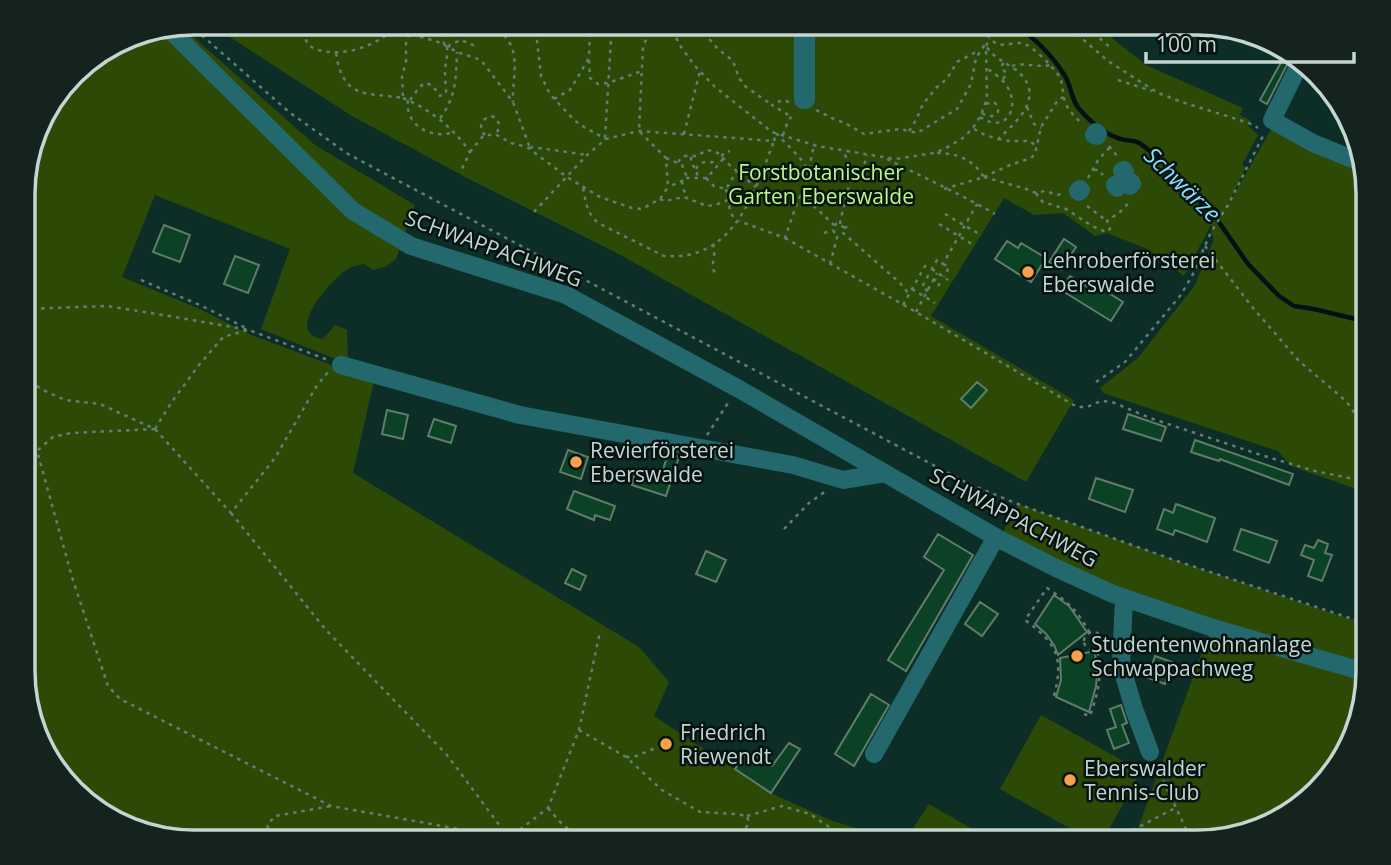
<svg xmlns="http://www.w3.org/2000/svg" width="1391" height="865" font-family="'Open Sans',sans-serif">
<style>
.green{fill:#2c4a06}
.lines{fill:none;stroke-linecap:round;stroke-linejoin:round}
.stream{stroke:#031117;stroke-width:4.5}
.building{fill:#0b4225;stroke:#627c6a;stroke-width:2}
.path{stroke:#627d77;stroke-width:2.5;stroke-dasharray:3.5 5;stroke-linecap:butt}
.minor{stroke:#23686c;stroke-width:18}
.poi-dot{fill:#f8a14a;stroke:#061310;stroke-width:2.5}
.labels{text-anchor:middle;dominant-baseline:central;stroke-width:5;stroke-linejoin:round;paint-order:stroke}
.park-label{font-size:21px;fill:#bcf885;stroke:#061310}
.street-label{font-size:21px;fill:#c4d6d1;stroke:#061310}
.poi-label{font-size:21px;fill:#c4d6d1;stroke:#061310;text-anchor:start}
.water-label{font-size:23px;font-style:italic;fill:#89dfff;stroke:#061310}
.rim{fill:none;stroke:#c4d6d1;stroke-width:3.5}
</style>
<rect width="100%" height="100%" fill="#0c2e27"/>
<path class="green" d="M208,23H1093L1146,65L1243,108L1240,115L1250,120L1248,126L1258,135L1242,165L1246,167L1228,205L1273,126L1363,166L1368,182V493L1291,466L1278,451L1103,393L1100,388L1138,358L1195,285L1214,239L1211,232L1213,227L1211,225L1184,276L1147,249L1107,233L1095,236L1063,213L1034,215L1004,198L931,316L1074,400L1026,482L615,252L469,179L352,116Z
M180,25L315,145L415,205L396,259L385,267L373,270L364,264C358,265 353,266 348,269C332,278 282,334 323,339L335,325L347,330L348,364L261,329L290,249L155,195L122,277L202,310L249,334L374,381L353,473L639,647L669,682L654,716L771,793L830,820L899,842H194L99,814L46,757L24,693V172L41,118L81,66L129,36Z
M1018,504L1174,560L1353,620L1368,579V668L1162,607L1002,534Z
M1209,633L1368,679L1340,766L1282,820L1208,842H1133Z
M1041,715L1141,771L1102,842H1094L1000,789Z
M929,804L995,842H904Z"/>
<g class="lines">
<path class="stream" d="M1011,23C1033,36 1052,55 1065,76C1072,88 1071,101 1081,111C1091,122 1106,135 1121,139C1126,141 1132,140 1137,142C1143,144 1160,160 1167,165C1172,174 1172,186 1183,190C1187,192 1192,190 1195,192C1199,195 1200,204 1204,208C1210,210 1220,205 1216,218L1248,264L1279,296L1294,306L1314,309L1368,322"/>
</g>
<path class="building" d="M1288,50L1293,53L1267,104L1260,100Z
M164,225L190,235L180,262L153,252Z
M1064,239L1076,247L1061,270L1049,262Z
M1007,241L1018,248L1021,243L1046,258L1031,282L995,259Z
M235,256L259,265L248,293L224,284Z
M1070,276L1088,287L1091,282L1123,302L1111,321L1061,290Z
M977,382L987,390L971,408L961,399Z
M387,410L408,415L403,439L382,434Z
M1128,414L1166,427L1161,441L1123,429Z
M434,419L456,426L451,443L428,436Z
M1195,440L1293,474L1289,485L1220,459L1219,461L1191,452Z
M568,450L588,457L581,479L560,472Z
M668,454L679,457L666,496L632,485L636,469L661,476Z
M1096,478L1133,490L1125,512L1089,499Z
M574,491L615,506L610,520L595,515L594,520L567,509Z
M1176,504L1215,518L1207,542L1175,530L1173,535L1157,529L1164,509L1173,513Z
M1241,529L1277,541L1269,563L1234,550Z
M938,534L973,555L906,671L888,660L944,570L924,557Z
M1318,540L1328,544L1325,553L1332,555L1322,581L1308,576L1314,560L1301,555L1305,545L1314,548Z
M706,551L726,560L716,582L696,574Z
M572,569L586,576L580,590L565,583Z
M1054,595L1069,606L1087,632L1058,655L1054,645L1046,634L1035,624Z
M980,602L998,614L982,636L965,624Z
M1095,651L1097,674L1096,686L1089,712L1056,697L1061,680L1060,658Z
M1155,656L1172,662L1165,684L1148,678Z
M871,694L889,705L854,766L835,754Z
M1121,705L1127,723L1122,725L1129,743L1114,749L1107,730L1116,727L1110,709Z
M789,743L800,749L771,793L735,769L747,751L772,766Z"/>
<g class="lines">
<path class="path" d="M301,23C303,30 304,38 308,44C313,50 322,51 329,52C355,54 383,42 400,23
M495,23V29C499,32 505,35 508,40C520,58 512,82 513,102
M535,23L541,76L550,94L574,120L584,127L606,139
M621,23L634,32L649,33
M668,23L681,47L695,66L715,87L772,132L817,146L895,159L934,153L946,148L963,138L973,128L980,117L987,99L986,46L990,38
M690,23L704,33L717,48L733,61L739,78L746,87L772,105
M975,23C983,28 987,37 994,42C1003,48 1012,42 1022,43C1032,45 1053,67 1059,76C1062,81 1062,86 1063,92C1064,106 1072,115 1083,124
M1064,23L1108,61L1158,93L1182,102L1249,123L1258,128
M189,24L289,112L348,154L969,484L1018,504L1174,560L1368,624
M397,26L409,33L441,43L457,52L481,60L513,102L530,148
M411,34L425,23
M1080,36L1089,29L1112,49
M444,45V26
M448,47L450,45L461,40L475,46
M336,53C343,100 366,92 403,98L402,76L406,62V42L409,34
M589,60L590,78L598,84L608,83L642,71
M1012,66C1024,62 1037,68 1050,65
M1003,79L1007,74L1001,67L1004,62
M1118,80L1152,91
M403,98C429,109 451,126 468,149L470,152L460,173
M554,99L570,90L589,58L590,28L582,23
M408,100C404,125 432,140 453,132
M410,100L418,89L424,83L432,85L440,96L446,93C446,86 445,79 445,73C445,64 448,56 447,47
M789,102L782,100L772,105L790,116
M1027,107L1034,124L1041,128
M816,110L836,120L845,123L864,134L900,129L917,133L957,109L971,84L976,58L986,43
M982,113C994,121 1004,112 994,102L985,104
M980,117C1005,134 1020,110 1008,88C1004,80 995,74 988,69
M440,118C456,98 456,77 457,52
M974,129L985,135L998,139C1018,121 1047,95 1016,70C1005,62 994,58 986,46
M909,131L916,120L923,104L937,87L947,79L957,62L978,51
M684,134L700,71
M485,135L482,132C479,125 483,119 490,116L495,117C500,124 501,128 495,134
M783,135L788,121L794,113
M605,138L612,23
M998,139L1010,141H1030L1037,147
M1109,146L1118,157
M530,148L532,147L587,155
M470,152L483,136L495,134L511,143L527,147L567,177L600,197L632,208L642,209L660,199L668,187L666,158L639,131L643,46L650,32L658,23
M937,153C958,153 973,160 984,177L944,189
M721,156L726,152L730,151
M691,157V163L697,171V178
M666,158L682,165L686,175L682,181L668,187
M887,159C923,177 960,194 995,214
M678,162L682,157L685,156H697L707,150L713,151L720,154L726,162L756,187
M696,169C701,159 710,162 719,163
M809,169L814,145
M1094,170H1098L1103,175
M851,174C860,172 866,164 867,155
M984,177L1026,189L1036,193L1045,191L1058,195L1064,192
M984,177L1010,165L1031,158L1035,154L1041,127L1056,103L1059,99L1064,97
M686,178H707L723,159
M706,178L714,186L726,189L737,171
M1088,178L1098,160L1110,147
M682,181L683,188L687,198
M583,188C586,203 587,215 600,224L664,256C734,262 754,193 774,141
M726,189L730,211L736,222
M1036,193L1039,198L1043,202L1066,209L1092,226L1106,232L1110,229L1107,221L1124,209L1130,200
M801,194L834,225
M660,199L665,201L684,197L707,206L715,205L728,200
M1087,206L1107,221
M534,212L587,155L606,139L639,131L774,141L776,133L799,157L809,170L808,178L797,203L785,238L739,221
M945,214L981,235
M840,224C844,197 858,177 843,151
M939,224L975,246
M844,228L852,225
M824,233L833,230
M785,238L916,312L1077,407H1087L1101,401L1112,402L1150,418L1261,455L1315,471L1368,482
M713,244C718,255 707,268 718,276
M1205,246L1253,308L1299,361L1346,401L1368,432
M830,264L838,234L834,232L833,227L836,224H840L844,228L842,232L900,283L909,294
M943,264L949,267L944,277
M932,269L948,280
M141,280L202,306L246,328
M912,289L935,303
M928,291L922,287L928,276L940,283L938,286
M903,305L925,266L932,269L937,260L943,264L977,204
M24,309L107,306L169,316L249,330L328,360
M916,312L937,273
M24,355L35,385L45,391L65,400L100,404L155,429L231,513L275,458L316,387L328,372
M1096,382L1125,362L1180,296L1192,276L1211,232L1228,205L1265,132
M155,429L71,433L53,437L37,451L72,577L108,686L120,699L331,806L509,838L512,842
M155,429L171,403L199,365L223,337L248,330
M707,435L730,400
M24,461L37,451
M231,513L326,630L447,755L509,838L548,808L579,730L600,632
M784,529L809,503L826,491
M1084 641a9 9 0 1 1 18 0a9 9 0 1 1-18 0Z
M1054,696C1064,657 1057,644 1025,620L1047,588C1069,603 1076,609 1090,633
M1084,714L1090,716C1098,694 1103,672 1097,649
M579,730L626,757L662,790L700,812L736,814L747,816L749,823L736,842
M626,757L636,756L666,744
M1156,765L1192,842
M548,808L561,823L584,842
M747,816L782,806L810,814L832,829L861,835L871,842
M277,842L273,840L267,825L275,816L331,806
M1110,842L1177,807"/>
<path class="minor" d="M168,28L353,211L411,246L566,295L739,389L999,539L1056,568L1113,594L1213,628L1368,673
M803,37H806V100H803Z
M1301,61L1272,120L1313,143L1362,163
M1096,132L1098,134L1097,136L1094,135Z
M1124,170L1125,173L1123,174L1122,171Z
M1131,182L1132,184L1130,186L1129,183Z
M1115,185L1118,187L1117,188Z
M1080,189L1081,190L1079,192L1078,191Z
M341,365L520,415L793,465L843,480L885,473
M1124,598L1121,665L1134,709L1150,752
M874,754L996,537"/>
</g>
<g class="poi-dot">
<circle cx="1028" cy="272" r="7"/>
<circle cx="576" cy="462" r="7"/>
<circle cx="1077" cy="656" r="7"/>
<circle cx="666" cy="744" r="7"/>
<circle cx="1070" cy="780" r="7"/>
</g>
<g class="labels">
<g class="park-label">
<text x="821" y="172">Forstbotanischer<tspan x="821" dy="24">Garten Eberswalde</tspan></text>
</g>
<g class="street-label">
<text transform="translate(494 248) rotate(20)">SCHWAPPACHWEG</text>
<text transform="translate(1014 517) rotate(28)">SCHWAPPACHWEG</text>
</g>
<g class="poi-label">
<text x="1042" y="260">Lehroberförsterei<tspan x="1042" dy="24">Eberswalde</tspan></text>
<text x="590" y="450">Revierförsterei<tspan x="590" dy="24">Eberswalde</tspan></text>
<text x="1091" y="644">Studentenwohnanlage<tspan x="1091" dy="24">Schwappachweg</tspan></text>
<text x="680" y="732">Friedrich<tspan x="680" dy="24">Riewendt</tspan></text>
<text x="1084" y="768">Eberswalder<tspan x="1084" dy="24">Tennis-Club</tspan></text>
</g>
<g class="water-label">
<text transform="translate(1183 184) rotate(44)">Schwärze</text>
</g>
</g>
<path d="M0 0H1391V865H0ZM194 35H1197A159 159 0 0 1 1356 194V671A159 159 0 0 1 1197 830H194A159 159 0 0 1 35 671V194A159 159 0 0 1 194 35Z" fill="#15231f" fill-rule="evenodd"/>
<path class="rim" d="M194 35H1197A159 159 0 0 1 1356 194V671A159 159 0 0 1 1197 830H194A159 159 0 0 1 35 671V194A159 159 0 0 1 194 35Z"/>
<path d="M1146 52v10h208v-10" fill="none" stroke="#c4d6d1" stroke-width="3.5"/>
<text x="1156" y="52" font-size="21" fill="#c4d6d1" stroke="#061310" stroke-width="5" paint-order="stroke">100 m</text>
</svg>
